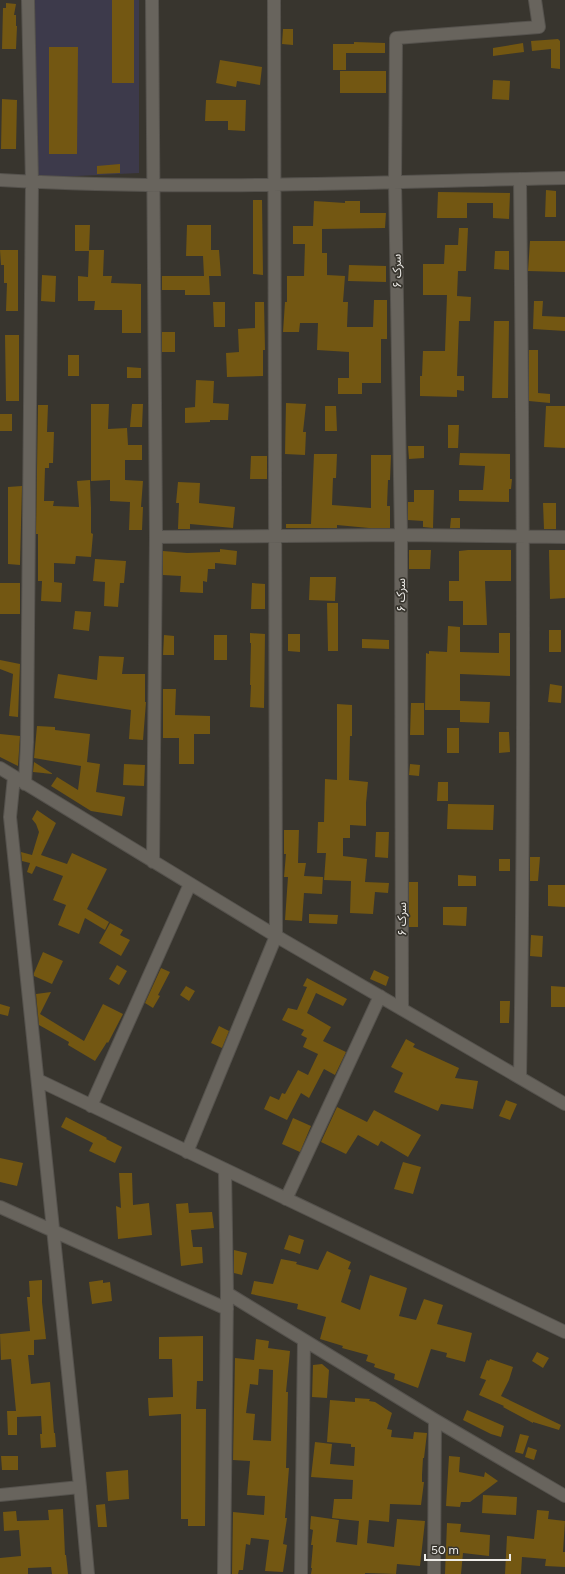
<svg xmlns="http://www.w3.org/2000/svg" width="565" height="1574" font-family="Figtree,'Noto Sans Arabic',sans-serif">
<style>
.education{fill:#3d3a4b}
.building{fill:#735712;fill-rule:evenodd}
.lines{fill:none;stroke-linecap:round;stroke-linejoin:round}
.minor-casing{stroke:#55524d;stroke-width:14}
.minor{stroke:#68645d;stroke-width:12}
.labels{text-anchor:middle;dominant-baseline:central;stroke-width:3.5;stroke-linejoin:round;paint-order:stroke}
.street-label{font-size:12px;fill:#eeece8;stroke:#38352e}
</style>
<rect width="100%" height="100%" fill="#38352e"/>
<path class="education" d="M35,0H139V173L36,178Z"/>
<path class="building" d="M112,0H134V83H112Z
M6,3L16,4L14,15H16V26H17L16,49H2L3,8H6Z
M283,29H293V45L282,44Z
M558,39L560,41V69L551,68V49L532,51L531,41Z
M354,42L385,43V53H346V70H333V44H354Z
M523,43L524,52L493,56V48Z
M49,47H78L77,154H49Z
M220,60L262,67L260,85L237,81L236,87L216,83Z
M340,71H386V93H340Z
M493,80L510,81L509,100L492,99Z
M2,99L17,100L16,149H1Z
M206,100H246L245,131L228,130V121H205Z
M120,164V173L97,174V166Z
M546,190L556,191V217H545Z
M438,192L510,193L509,219L493,218V203H467V218H437Z
M253,200H262L263,275L253,274Z
M314,201L345,203V201H360V213H386L385,228L322,229V253H327V275L345,276L343,302H348L347,327H373L374,300H387V339H381V383H362V394H338V378H349V352L317,350L318,323H300L299,332H283L285,302H287V276H304L305,244H293V226H313Z
M75,225H90L89,251H75Z
M187,225H211V250H219L221,276H209L210,295H185V290H162V276H204L203,256H186Z
M459,228H468L466,271H458L457,296L471,297L470,321H459L457,376H464V391L457,390V397L420,396V376H422L423,351H445L446,321L447,295H423V264H444L445,245H458Z
M530,241H565V272L528,271Z
M0,250H18V311H6L7,283H4V265H1Z
M89,250H104L103,276H112L111,283L141,284V333H122V310H94L95,301H78V276L88,277Z
M495,251H509V270L494,269Z
M349,265L386,266V282L348,281Z
M42,275L56,276L55,302L41,301Z
M534,301H543L542,316L565,317V331L533,329Z
M213,302H225V327H214Z
M255,302H264L265,350H263V376L227,377L226,353L239,352L238,329L255,328Z
M494,321H509L508,398H492Z
M162,332H175V352H162Z
M5,335H19V401H6Z
M529,350H538V393L550,394V403L529,401Z
M68,355H79V376H68Z
M127,367L141,368V378H127Z
M196,380L214,381L213,403L229,404L228,420H210V422L185,423V408L195,407Z
M286,403L306,404L303,432H306L305,455L285,454Z
M91,404H109L108,429L127,428L128,445H142V460H125V480L143,481L141,507H143L142,530H129L130,502L110,501V480L91,481Z
M132,404H143L142,427H130Z
M38,405H48L47,432H54L53,463H49V468H45L44,501H54L53,506L79,507L77,481L90,480L91,508V533L93,534L91,557L76,556L75,564L54,563V582L62,583L61,602L41,601L42,581H38V534H36Z
M325,406H336L337,431H325Z
M546,406H565V448L544,447Z
M0,414H12V431H0Z
M448,425H459L458,448H448Z
M408,446H424V458L409,459Z
M460,453L510,454V479H512L511,489H509V502L459,501V490H483L485,466L459,465Z
M314,454H337L336,478H333L332,505L371,508V455H391L390,480H388L387,506H390V528H369L337,525V528H286V524H311Z
M251,456H267V479H250Z
M178,482L200,483L199,503L235,507L233,528L190,524V529H178L179,503H176Z
M22,486L20,565L8,564V487Z
M414,490H434L433,528L423,527V521L408,520V502H414Z
M543,503H556V529H544Z
M451,518H460V528H450Z
M220,549L237,551L236,565L215,563V569H208L207,582L203,581V593L180,592L181,576L163,575V551L187,553L220,552Z
M409,550H431L430,569H409Z
M468,550H511V581H485L487,625H463V601H449V581H459V551Z
M549,550H565V598L550,599Z
M95,559L126,561L124,583H120L118,607L104,606L105,582L93,581Z
M310,577H336L335,601L309,600Z
M0,583H20V614H0Z
M252,583L265,584V609H251Z
M327,603H338V651H328Z
M75,611L91,612L89,631L73,629Z
M448,626L460,627V652L499,653V633H510V676L460,674V701L490,702L489,723L460,722V710H425L426,653L429,654V651L447,652Z
M549,630H561V652H549Z
M250,633L265,634L264,708L250,707L251,685H250L251,643H250Z
M288,634H300V652L288,651Z
M164,635L174,636V655H163Z
M214,635H227V660H214Z
M362,639L389,640V649L362,648Z
M99,656L124,657L122,674H145V702H146L143,740L129,739L131,710L54,698L58,674L97,680Z
M0,660L20,664L18,717L9,716L13,674L0,669Z
M550,684L562,686L561,703L548,702Z
M163,689H176L175,715L210,716V734H194V764H179V738H163Z
M411,703H424V735H410Z
M337,704L352,705V736H350L349,780L368,782L366,803V826L350,825V838H343V856L367,859L365,882L389,883L388,893L375,892L373,914L350,913L351,881L324,880L326,853H317L318,822H324L325,779L337,780Z
M37,726L55,727V730L90,734L87,762L100,764L96,792L125,797L122,816L91,811L51,786L57,777L78,790L81,766L34,758Z
M447,728H459V753H447Z
M499,732H509L510,752L499,753Z
M0,734L20,736L18,766L0,757Z
M34,762L53,774L33,772Z
M124,764L145,765L144,786L123,785Z
M410,764L420,765L419,776L409,775Z
M438,782H448V801H437Z
M448,804L494,805L493,830L447,829Z
M37,810L56,823L41,855L67,864L72,853L107,869L87,909L109,922L105,930L85,918L79,934L58,925L66,905L53,900L63,876L36,866L32,874L27,872L30,863L22,861L21,852L32,855L39,832L36,824L32,819Z
M284,830H299L298,863H306L304,876L323,877L322,894L304,893L302,921L285,920L288,877H284L286,854H284Z
M376,832H389L388,858L375,857Z
M530,857H540L538,881H530Z
M499,859H510V871H499Z
M458,875L476,876V886H458Z
M409,882H418V927H409Z
M548,885H565V907L548,906Z
M443,907H467L466,926L443,925Z
M309,914L338,915L337,924L309,923Z
M110,923L123,930L120,935L130,940L121,956L99,943Z
M531,935L543,936L542,957L530,956Z
M43,952L63,961L52,984L34,976V973Z
M117,965L127,971L119,985L109,979Z
M161,968L170,972L158,995L160,996L153,1008L145,1003Z
M374,970L389,977L386,986L370,979Z
M307,978L347,999L343,1006L316,993L307,1013L331,1027L323,1041L346,1052L335,1075L324,1069L309,1098L301,1093L287,1120L264,1109L270,1096L279,1100L282,1093L285,1094L298,1070L308,1075L318,1054L303,1047L307,1038L301,1035L304,1030L282,1020L288,1008L297,1010L307,987L303,986Z
M186,986L195,991L189,1001L180,995Z
M551,986L565,987V1007H551Z
M51,992L40,1014L84,1041L103,1004L123,1014L108,1043L107,1042L95,1061L68,1045L69,1042L39,1025L36,994Z
M500,1001H510L509,1023H500Z
M0,1004L10,1007L8,1016L0,1014Z
M219,1026L229,1031L222,1048L211,1043Z
M406,1039L415,1044L413,1047L459,1068L455,1078L478,1081L473,1109L441,1104L438,1111L394,1092L403,1073L391,1067Z
M506,1100L517,1104L510,1120L499,1116Z
M337,1107L367,1122L374,1110L421,1135L408,1157L381,1141L378,1146L358,1135L346,1154L321,1142Z
M66,1117L107,1138L106,1139L122,1147L115,1163L89,1151L93,1143L61,1127Z
M293,1118L311,1126L300,1152L282,1144Z
M0,1158L23,1163L17,1186L0,1182Z
M403,1162L421,1167L413,1194L394,1189Z
M119,1173H132L133,1205L149,1203L152,1235L118,1239L116,1206L121,1208Z
M188,1203L189,1213L212,1212L214,1228L191,1230L193,1247H202L203,1263L181,1266L176,1204Z
M289,1235L304,1240L300,1254L284,1249Z
M234,1250L247,1253L242,1275L234,1273Z
M327,1251L351,1262L348,1269L351,1270L341,1302L360,1310L370,1275L407,1288L399,1316L416,1320L424,1299L443,1305L437,1324L472,1333L465,1362L446,1357L447,1353L431,1349L418,1388L394,1379L395,1374L374,1367L375,1364L366,1361L368,1355L342,1348L343,1346L320,1339L326,1317L297,1309L298,1304L251,1294L254,1281L273,1284L281,1259L297,1262L296,1264L318,1270Z
M42,1280V1302L46,1339L34,1340V1355H28L31,1384L50,1382L54,1433H55L56,1447L41,1448L40,1434H42L41,1416L17,1417V1414V1435H8L7,1411H16L11,1359L1,1360L0,1334L30,1331L27,1297H30L29,1281Z
M103,1280V1283L110,1282L112,1301L92,1304L89,1282Z
M203,1336V1381H197L196,1409H206L205,1526H188V1519H181V1414L149,1416L148,1398L173,1397L172,1359H159V1337Z
M256,1339L269,1341L268,1348L290,1351L286,1392H288L286,1468H289L285,1518H287L283,1544L287,1545L283,1572L265,1571L269,1540L251,1538L250,1545L246,1544L243,1570H239L238,1574H232L233,1512L264,1515L265,1496L247,1495L250,1461L233,1460L235,1358L254,1360ZM259,1369L273,1370L271,1441L253,1440L255,1414L246,1413L250,1384L258,1385Z
M537,1352L549,1358L543,1368L532,1361Z
M490,1359L513,1367L509,1380L501,1396L561,1425L559,1430L533,1422V1423L503,1407L504,1406L479,1395L486,1380L480,1378L487,1360L489,1361Z
M322,1364L329,1370L327,1398L312,1397L313,1365Z
M355,1398L370,1399L369,1401L375,1402L392,1413L387,1429L392,1430L391,1437L413,1439L414,1432L427,1433L424,1458H423L422,1475V1482H424L421,1505L390,1504L389,1522L369,1520L367,1543L394,1547L397,1519L425,1521L420,1566L397,1564L396,1574L365,1573V1574H311L312,1568H311L313,1545H311L313,1530L310,1529L311,1516L339,1520L336,1542L357,1545L359,1521L332,1518L334,1499H352L353,1480L311,1477L315,1442L332,1444L330,1464L354,1466L355,1447H351V1444L327,1442L330,1400L355,1402Z
M467,1410L504,1426L501,1437L491,1434L463,1420Z
M520,1434L529,1436L523,1454L515,1452Z
M528,1447L537,1450L534,1460L525,1457Z
M1,1456H18V1470H2Z
M449,1456L460,1457L459,1472L484,1477L485,1472L498,1481L470,1502H461L460,1507L446,1506Z
M128,1470L129,1499L108,1501L106,1472Z
M483,1495L517,1497L516,1515L482,1513Z
M105,1504L107,1527H98L96,1505Z
M63,1509L65,1555H66L68,1574H52L51,1567L28,1568V1574H0V1558L21,1556L19,1530L4,1531L3,1512L16,1511L17,1521L49,1520L48,1510Z
M537,1510L549,1511L548,1519L565,1521L563,1552H565V1567L545,1566L546,1559L522,1557L521,1574H505L507,1536L534,1539Z
M447,1523L461,1524L460,1532L490,1535L489,1556L463,1553L461,1574H445Z"/>
<g class="lines">
<defs>
<path id="minor" d="M152,0L156,537L153,862
M0,180C188,191 377,182 565,178
M156,537L401,535L565,537
M0,768L276,936L565,1104
M14,777L10,817L80,1487L88,1574
M25,784L27,742L32,182L28,0
M402,1009L401,535L395,182L396,38L539,27L535,0
M520,1077C525,777 523,478 520,179
M38,1080L565,1332
M91,1106L190,884
M187,1152L276,936L274,0
M286,1199L380,996
M0,1207L227,1309
M227,1293L435,1420L565,1496
M0,1495L80,1487
M224,1574L227,1293L225,1170
M301,1574L304,1340
M434,1574L435,1420"/>
</defs>
<use href="#minor" class="minor-casing"/>
<use href="#minor" class="minor"/>
</g>
<g class="labels">
<g class="street-label">
<text transform="translate(397 271) rotate(-91)">سرک ۶</text>
<text transform="translate(401 595) rotate(-90)">سرک ۶</text>
<text transform="translate(402 919) rotate(-90)">سرک ۶</text>
</g>
</g>
<path d="M425 1554v6h85v-6" fill="none" stroke="#eeece8" stroke-width="2"/>
<text x="431" y="1554" font-size="12" fill="#eeece8" stroke="#38352e" stroke-width="3" paint-order="stroke">50 m</text>
</svg>
